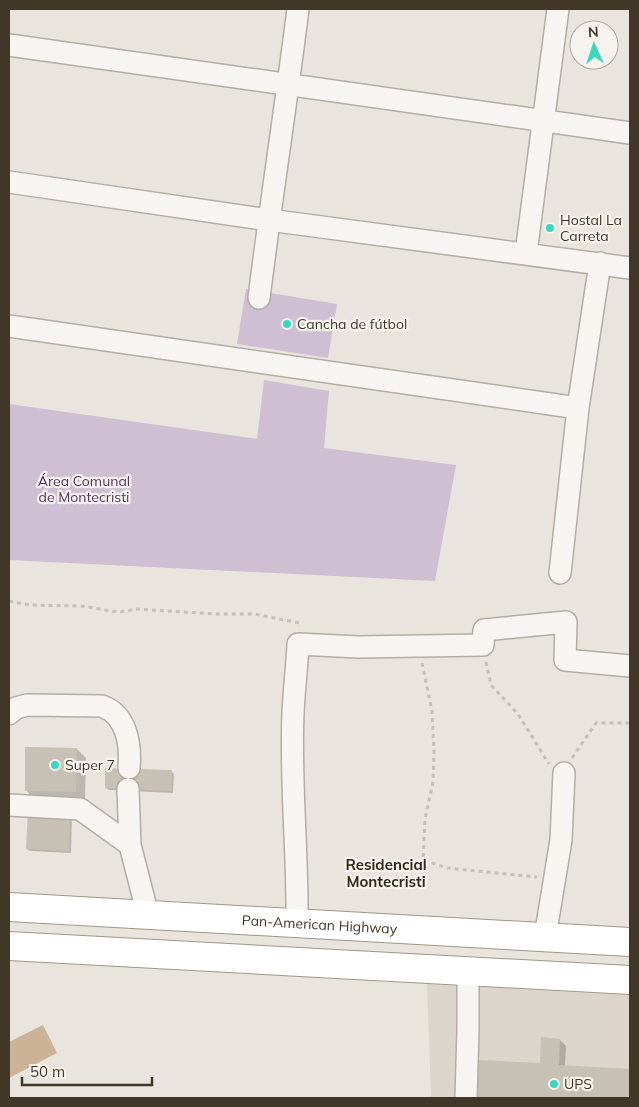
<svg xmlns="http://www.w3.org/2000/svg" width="639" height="1107" font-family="Mulish,sans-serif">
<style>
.built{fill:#dbd5cc}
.green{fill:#cebfd3}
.water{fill:#ccb296}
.shadow{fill:#0003}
.building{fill:#c6c0b5}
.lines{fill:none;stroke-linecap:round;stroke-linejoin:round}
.minor-casing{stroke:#b3ada3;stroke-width:24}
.highway-casing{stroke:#a09684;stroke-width:30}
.path{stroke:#c4c0b8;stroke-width:3;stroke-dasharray:4 4;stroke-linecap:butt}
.minor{stroke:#f7f5f1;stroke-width:21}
.highway{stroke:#fff;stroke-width:28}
.poi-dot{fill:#3ad7c1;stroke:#f6f3ee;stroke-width:2}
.labels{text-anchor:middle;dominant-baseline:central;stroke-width:4.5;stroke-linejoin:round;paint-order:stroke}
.poi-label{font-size:14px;fill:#413726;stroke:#f6f3ee;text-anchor:start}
.park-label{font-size:14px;fill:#56325d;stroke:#f6f3ee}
.street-label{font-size:14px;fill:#413726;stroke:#f6f3ee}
.neighbourhood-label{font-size:15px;font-weight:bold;fill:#312919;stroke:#f6f3ee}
</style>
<rect width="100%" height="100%" fill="#e9e5de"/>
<path class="built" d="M427,984L630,995V1098H431Z"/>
<path class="green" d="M246,289L337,304L328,358L237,344Z
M264,380L329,391L324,448L456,465L435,581L9,560V404L257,439Z"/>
<path class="water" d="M43,1025L57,1053L9,1078V1042Z"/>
<path class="shadow" d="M77,749L86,758L85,801L35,800L26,790Z
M171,771L174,774L173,793L109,790L106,788Z
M72,815L71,853L30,851L27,849Z
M560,1040L566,1046L565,1066L630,1070V1098H478L481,1061L541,1065Z"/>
<path class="building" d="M25,747L77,748L76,792L25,791Z
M105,768L172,770L171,791L105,788Z
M28,810L70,811L69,851L26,849Z
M541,1037L560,1039L559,1065L630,1069V1098H477L479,1060L540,1063Z"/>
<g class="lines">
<defs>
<path id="minor" d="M9,45L630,133
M9,182L269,220L630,268
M526,253L558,9
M259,298C271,201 286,105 298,9
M9,326L578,408
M560,573L578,408L600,263
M9,714L16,708L27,705L102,706C127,715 131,745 129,768
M128,789L130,845
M9,805L80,809L130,845L148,915
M297,923C298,853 290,783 293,713C294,690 297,667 298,644L358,647L483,645L484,630L566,622L565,660L630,666
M545,937L561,840L564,773
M466,1098L468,1030V971"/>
<g id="highway">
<path id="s1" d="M9,907L630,942"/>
<path d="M9,946L630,980"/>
</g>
</defs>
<use href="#minor" class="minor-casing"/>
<use href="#highway" class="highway-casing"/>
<path class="path" d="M9,601C34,607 54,605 80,606C98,607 118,616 134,609L214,614H254L300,623L299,626
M486,662L491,685L518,714L549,764
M422,663L432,711L434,752L433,782L425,819L423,860L447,868L537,877
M572,758L596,723H630"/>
<use href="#minor" class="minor"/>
<use href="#highway" class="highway"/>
</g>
<g class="poi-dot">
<circle cx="550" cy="228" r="5"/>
<circle cx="287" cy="324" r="5"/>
<circle cx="55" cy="765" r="5"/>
<circle cx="554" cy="1084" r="5"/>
</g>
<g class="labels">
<g class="poi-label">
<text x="560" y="220">Hostal La<tspan x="560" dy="16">Carreta</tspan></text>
<text x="297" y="324">Cancha de fútbol</text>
<text x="65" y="765">Super 7</text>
<text x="564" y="1084">UPS</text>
</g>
<g class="park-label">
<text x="84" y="481">Área Comunal<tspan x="84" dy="16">de Montecristi</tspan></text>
</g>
<g class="street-label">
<text stroke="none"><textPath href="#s1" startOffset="311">Pan-American Highway</textPath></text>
</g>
<g class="neighbourhood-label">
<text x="386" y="864">Residencial<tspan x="386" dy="17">Montecristi</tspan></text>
</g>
</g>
<rect width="639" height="1107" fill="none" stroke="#413726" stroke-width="20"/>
<g transform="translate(594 45) rotate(357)"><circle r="24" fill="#f6f3ee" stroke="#aea89e"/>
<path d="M0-4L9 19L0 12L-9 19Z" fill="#3ad7c1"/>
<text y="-8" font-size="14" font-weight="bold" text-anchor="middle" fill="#413726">N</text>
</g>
<path d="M22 1077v8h130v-8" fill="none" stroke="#413726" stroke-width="2.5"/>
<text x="30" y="1077" font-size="15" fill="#413726" stroke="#f6f3ee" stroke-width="4" paint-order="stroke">50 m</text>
</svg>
